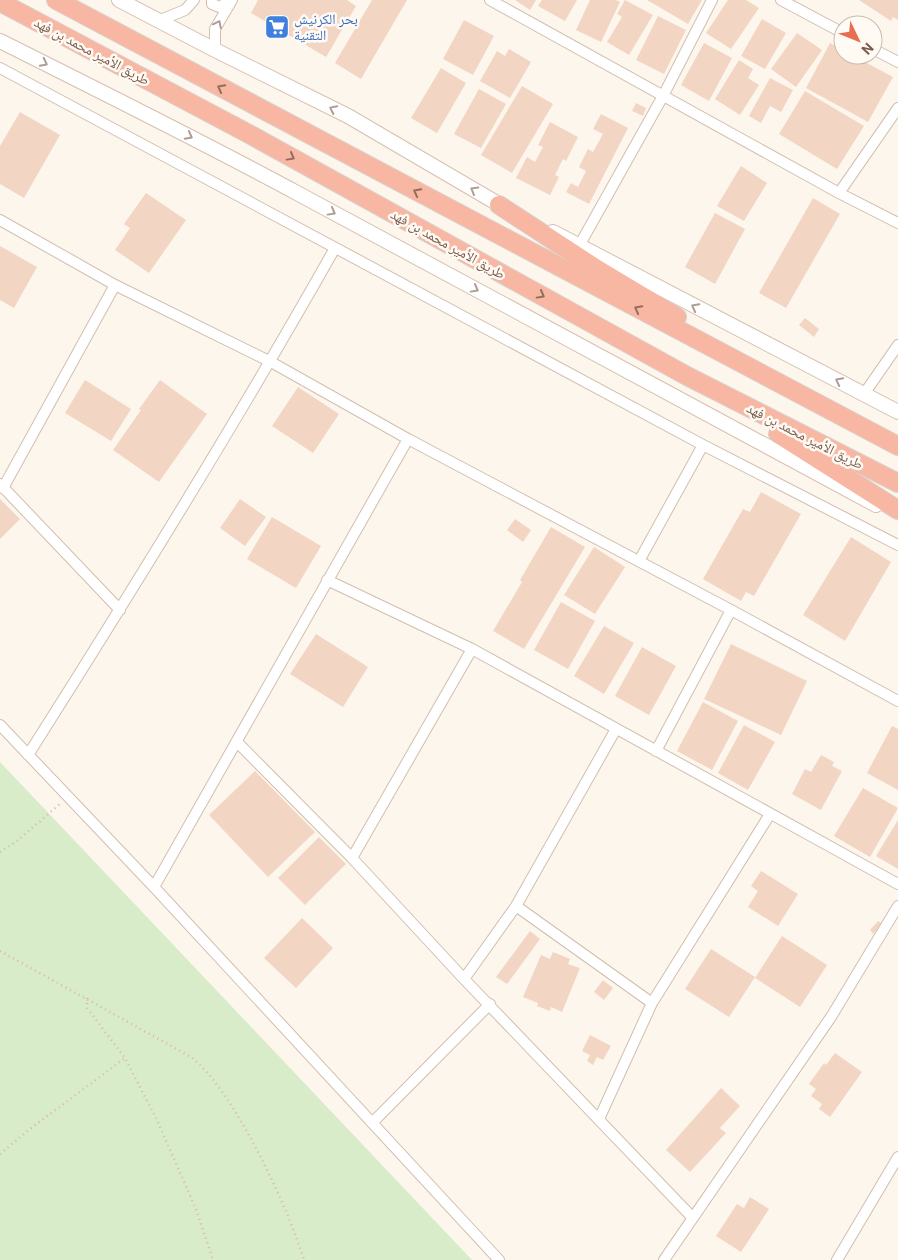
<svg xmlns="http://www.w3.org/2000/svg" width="898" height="1260" font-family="Roboto,'Noto Naskh Arabic',sans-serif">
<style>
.green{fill:#d8ecc9}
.building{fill:#f3d5c3}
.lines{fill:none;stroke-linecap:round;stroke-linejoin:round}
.minor-casing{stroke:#d1beb0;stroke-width:12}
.secondary-casing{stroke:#d6c0b0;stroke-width:16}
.motorway-casing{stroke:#dad1cd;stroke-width:20}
.path{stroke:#d9b8a5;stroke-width:2.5;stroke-dasharray:1 4;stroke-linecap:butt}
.minor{stroke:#fff;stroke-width:10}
.secondary{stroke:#fff;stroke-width:14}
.motorway{stroke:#f7b7a3;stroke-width:18}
.oneway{stroke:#af9d94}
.oneway2{stroke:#936e5e}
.labels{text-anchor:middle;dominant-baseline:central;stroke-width:5;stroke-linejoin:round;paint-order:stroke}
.shop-label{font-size:14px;fill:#366cbe;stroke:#fffaf3;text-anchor:start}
.street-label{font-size:14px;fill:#7a5c4d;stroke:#fffaf3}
</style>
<rect width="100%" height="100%" fill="#fdf6ec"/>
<path class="green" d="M0,762L472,1260H0Z"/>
<path class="building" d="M258,0H347L356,6L326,57L251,13Z
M372,0H407L361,79L335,63Z
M515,0H536L530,10Z
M542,0H577L565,21L538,6Z
M590,0H616L620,2L601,42L576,30Z
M625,0L653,15L629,55L607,42L622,17L617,14Z
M647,0H702L688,24Z
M728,0H746L759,8L731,49L706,33Z
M859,0H897L898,1V20L893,17L891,21Z
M658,16L686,30L664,74L636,60Z
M762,19L786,33L765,69L741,56Z
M464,20L494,36L473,75L443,59Z
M797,33L822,50L796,87L771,69Z
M704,43L732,58L709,101L681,85Z
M830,43L843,50V55H852L893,77L868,122L806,88Z
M509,49L531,62L510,98L480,81L497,51L505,56Z
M739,60L753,69L748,78L759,85L740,115L715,99Z
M441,68L466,83L437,133L411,118Z
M770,78L793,90L781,112L770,106L761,123L749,116Z
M522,86L553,104L512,173L481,155Z
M479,89L506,104L481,148L454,134Z
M805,91L864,126L837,169L779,134Z
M636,103L646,108L643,116L632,111Z
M20,112L60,135L24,198L0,184V146Z
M601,114L628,128L589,204L566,192L571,183L578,187L586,171L579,167L588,149L593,152L603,134L593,129Z
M550,122L578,137L566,161L563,159L555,175L559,177L550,195L516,178L527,157L535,162L543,147L538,145Z
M741,166L767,183L744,221L717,206Z
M146,193L186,220L149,273L115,250L130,228L124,224Z
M813,198L840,214L786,308L759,293Z
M715,213L745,229L715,284L685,267Z
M0,246L37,267L14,308L0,300Z
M805,318L819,329L814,337L799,325Z
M85,380L131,409L111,441L65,413Z
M160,380L207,414L159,482L113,450L141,410L139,409Z
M298,387L339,414L313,453L272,426Z
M761,492L801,514L754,596L746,592L741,601L703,579L743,509L750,512Z
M0,499L20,519L0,539Z
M240,499L266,517L245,546L220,528Z
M272,517L321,546L296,588L247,559Z
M515,519L531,530L523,542L507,530Z
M551,527L585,547L524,649L493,631L522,582L520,580Z
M851,537L891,562L845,641L803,615Z
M594,547L625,567L595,614L564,595Z
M561,602L595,621L568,669L534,650Z
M604,626L634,643L604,694L574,676Z
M316,634L368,667L343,707L290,674Z
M731,644L807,681L781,735L704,699Z
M642,647L676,666L649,715L615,696Z
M703,702L738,721L712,770L677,751Z
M744,725L775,742L748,790L718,773Z
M892,726L898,729V790L867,773Z
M821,755L834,762L832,766L842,771L821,810L792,794L805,769L811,772Z
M255,771L315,832L268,877L209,815Z
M863,788L898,808L870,857L834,836Z
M898,820V869L876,856Z
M319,837L346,864L305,905L278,878Z
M761,871L798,894L778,926L748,907L758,891L751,886Z
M302,918L333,948L296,988L264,958Z
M878,921L882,924L873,934L870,930Z
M530,931L540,939L507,984L496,977Z
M782,936L827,965L800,1007L755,978Z
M711,949L755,977L729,1017L685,989Z
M553,952L570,959L568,964L580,968L562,1012L551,1007L550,1011L537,1006L538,1003L523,997L541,955L550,959Z
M603,980L613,988L604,1000L594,992Z
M590,1035L611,1046L603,1060L597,1057L593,1065L587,1061L590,1055L582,1051Z
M835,1053L862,1072L830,1117L819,1109L822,1104L811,1096L816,1089L809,1084L824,1063L826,1065Z
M721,1088L740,1106L720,1128L726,1133L690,1172L666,1150Z
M750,1197L769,1209L741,1252L716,1236L737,1204L744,1208Z"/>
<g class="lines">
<defs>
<path id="minor" d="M212,0V4L219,7L230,1
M490,0L839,193L898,223
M781,0L843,33
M158,21L185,10L194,0
M873,49L898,62
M215,50V29L232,0
M0,68L703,445L898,545
M839,193L898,108
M0,220L115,285L271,362L408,439L731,610L898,701
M579,246L663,96L712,0
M864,394L898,345
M0,484L120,610
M3,488L115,285
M639,561L703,445
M327,580L472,649L898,884
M0,725L154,887L499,1260
M237,742L352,858L464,979L693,1218
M656,751L731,610
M28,755C134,588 238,420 335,248
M352,858L472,649
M154,887C240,738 323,588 408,439
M516,906L652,1003
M464,979L516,906L616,729
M599,1119L652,1003L770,814
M372,1123L490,1004
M664,1260L831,1017L898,906
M837,1260L898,1157"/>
<path id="secondary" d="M119,0L215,50L348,116L507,209
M0,41C100,91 199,140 297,193C491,296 683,402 876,505
M553,232L898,412"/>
<path id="motorway" d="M56,0L898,446
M0,2L249,134L687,376L898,483
M499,205L597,269L677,317
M778,434L898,510"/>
</defs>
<use href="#minor" class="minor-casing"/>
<use href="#secondary" class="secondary-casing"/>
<use href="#motorway" class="motorway-casing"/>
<path class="path" d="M0,852L17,841L61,803
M0,951L191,1057C215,1077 232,1106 248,1133C270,1174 290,1216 304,1260
M87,998V1008L125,1058L156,1118L196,1209L213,1260
M0,1154L30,1129L125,1058"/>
<use href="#minor" class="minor"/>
<use href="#secondary" class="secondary"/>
<use href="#motorway" class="motorway"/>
</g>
<defs><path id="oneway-chevron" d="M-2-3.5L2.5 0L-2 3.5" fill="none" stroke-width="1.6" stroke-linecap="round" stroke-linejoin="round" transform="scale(1.25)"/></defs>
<g class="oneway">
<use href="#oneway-chevron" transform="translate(218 24) rotate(-64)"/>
<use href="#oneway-chevron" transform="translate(44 63) rotate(27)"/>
<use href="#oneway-chevron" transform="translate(333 109) rotate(-154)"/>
<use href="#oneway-chevron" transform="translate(189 136) rotate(28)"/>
<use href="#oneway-chevron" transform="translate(474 190) rotate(-150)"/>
<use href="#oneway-chevron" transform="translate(332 212) rotate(29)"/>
<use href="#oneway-chevron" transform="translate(475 289) rotate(29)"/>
<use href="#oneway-chevron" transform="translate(695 307) rotate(-152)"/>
<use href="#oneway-chevron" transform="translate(839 381) rotate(-153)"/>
</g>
<g class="oneway2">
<use href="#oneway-chevron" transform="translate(221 88) rotate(-152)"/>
<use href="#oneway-chevron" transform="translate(291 157) rotate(29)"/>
<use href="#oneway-chevron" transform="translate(417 192) rotate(-152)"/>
<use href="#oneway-chevron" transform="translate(541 295) rotate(29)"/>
<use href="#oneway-chevron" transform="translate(638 309) rotate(-152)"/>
</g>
<defs>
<symbol id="supermarket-square" viewBox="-11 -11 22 22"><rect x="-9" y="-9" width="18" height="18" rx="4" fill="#3f7fe0" stroke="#fffaf3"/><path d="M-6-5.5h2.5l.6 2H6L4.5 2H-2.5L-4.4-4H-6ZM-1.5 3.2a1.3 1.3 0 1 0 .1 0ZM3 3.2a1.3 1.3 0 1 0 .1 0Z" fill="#fff"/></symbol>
</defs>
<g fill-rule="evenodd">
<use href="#supermarket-square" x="263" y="13" width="28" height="28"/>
</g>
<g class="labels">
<g class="shop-label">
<text x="294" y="19">بحر الكرنيش<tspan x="294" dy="16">التقنية</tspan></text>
</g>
<g class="street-label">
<text transform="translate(92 51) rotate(28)">طريق الأمير محمد بن فهد</text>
<text transform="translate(448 244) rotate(29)">طريق الأمير محمد بن فهد</text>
<text transform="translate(805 436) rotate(27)">طريق الأمير محمد بن فهد</text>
</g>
</g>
<g transform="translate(858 40) rotate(133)"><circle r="24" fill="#fffaf3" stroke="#cabbb1"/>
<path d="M0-4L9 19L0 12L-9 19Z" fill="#e76f51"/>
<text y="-8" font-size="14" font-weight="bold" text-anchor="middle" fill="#7a5c4d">N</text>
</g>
</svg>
